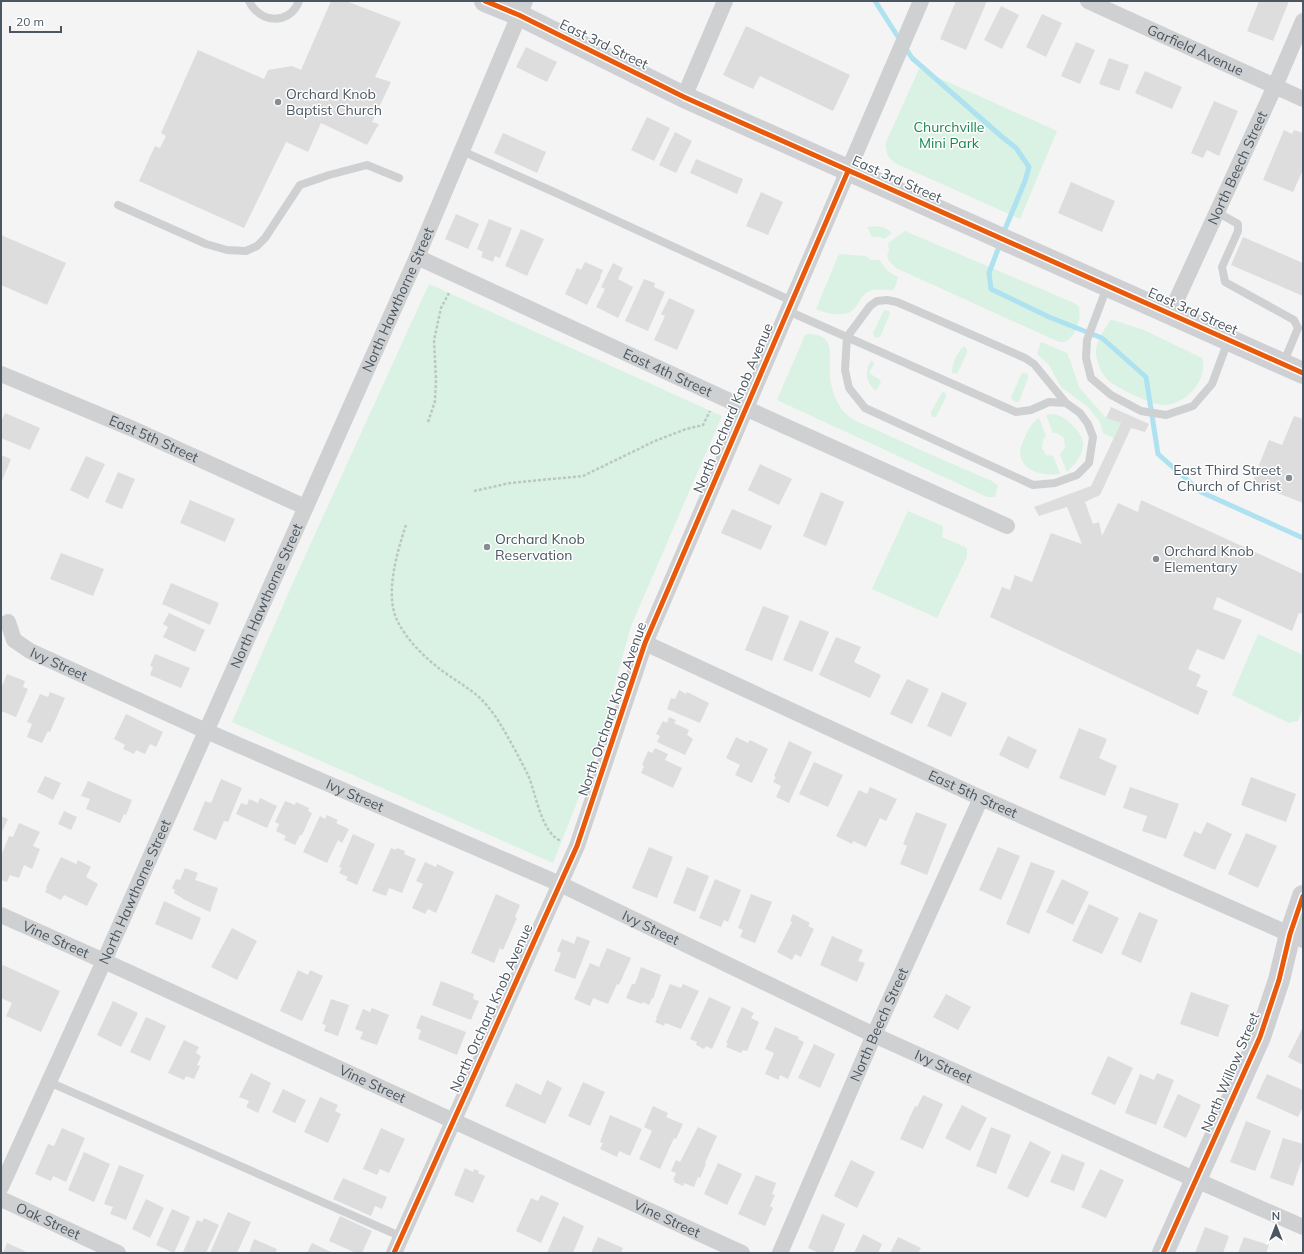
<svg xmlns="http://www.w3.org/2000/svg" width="1304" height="1254" font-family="Mulish,sans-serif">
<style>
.green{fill:#d9f2e3}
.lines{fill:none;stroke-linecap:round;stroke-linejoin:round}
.stream{stroke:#aee2f0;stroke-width:5}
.building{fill:#ddddde}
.path{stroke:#bcc7c4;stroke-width:2.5;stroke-dasharray:3 2;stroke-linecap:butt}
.service{stroke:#ced0d2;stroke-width:8}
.minor{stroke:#ced0d2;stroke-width:16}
.secondary{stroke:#ced0d4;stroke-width:22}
.cycleway-casing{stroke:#fff;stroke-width:8}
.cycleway{stroke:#e8590c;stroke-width:5}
.poi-dot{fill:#868d94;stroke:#fff;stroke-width:1.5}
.labels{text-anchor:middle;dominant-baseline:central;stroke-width:3;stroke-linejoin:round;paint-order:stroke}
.street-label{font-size:14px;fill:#4a5661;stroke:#fff}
.poi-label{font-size:14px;fill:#4a5661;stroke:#fff;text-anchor:start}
.park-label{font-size:14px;fill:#17864f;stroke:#fff}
</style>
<rect width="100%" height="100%" fill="#f4f4f4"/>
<path class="green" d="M919,69L1057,131L1020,219L897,164C888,159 885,152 886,142Z
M875,226L885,228L892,233L884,239L880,237H872L867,227Z
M905,231L1074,303L1079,307C1081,321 1077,333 1066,342H1059L896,268L889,261L887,256L889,251L888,243Z
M841,254L866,256L871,260H880C884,269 890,273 898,277C897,280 896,286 894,289C891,292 875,287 867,292C861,296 859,304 854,309C845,318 827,314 816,309L838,256Z
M429,284L722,416L631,626L595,757L553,863L232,722L295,578Z
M885,310L889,311L890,314L880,337L875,338L873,333L882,314Z
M1110,320H1113L1144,330L1202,358C1209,380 1185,406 1163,405C1153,405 1117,388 1109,381C1101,374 1093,356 1097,345C1099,336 1106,328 1110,320Z
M808,334C838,334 828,358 830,377C831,389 837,405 845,413C854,422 869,426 881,432C917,449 955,465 992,481L998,486L995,497H987L777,400L805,335Z
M1041,342L1067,353L1070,360L1079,387L1106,418L1121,423L1114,438L1103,433L1100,422L1088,407L1061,387L1049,365L1037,354Z
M964,346L967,349V353L957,374L952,373C952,364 957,352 964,346Z
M871,361L874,362V364L869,373L879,379L881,382L876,391C866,384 864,370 871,361Z
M1022,373H1025L1028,374V378L1020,399L1018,402C1014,402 1013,401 1011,397Z
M942,392H944L946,394V397L936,417H933L931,416V412Z
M1054,414C1063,416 1067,420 1073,426C1091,443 1082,457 1067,472L1060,454L1065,448L1064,438L1057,433H1053L1046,415Z
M1039,418L1046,436L1043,439L1042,448L1046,455L1053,456L1060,474C1043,476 1020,472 1020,450C1021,445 1024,440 1026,435C1029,429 1032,422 1039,418Z
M908,511L943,526L942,537L967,548V557L937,618L872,589Z
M1258,634L1303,655V709L1298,721L1289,723L1232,695Z"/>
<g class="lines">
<path class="stream" d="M875,1L900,40
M905,47L912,58L1001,136L1016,148L1029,167L1025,181L1003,234
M1000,244L989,273L991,289L1049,317L1102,338L1146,377L1158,454L1201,492L1303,538"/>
</g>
<path class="building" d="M331,1H346L401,22L375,77L391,82L372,122L379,124L367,145L321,123L308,152L286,142L244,228L139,181L155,146L160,148L166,136L161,133L198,50L264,79L268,70L292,66L301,70Z
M956,1H987L966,50L940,39Z
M1259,1H1289L1273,41L1247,31Z
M1001,6L1019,15L1002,49L984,40Z
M1042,14L1062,23L1046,57L1026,47Z
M746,26L850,75L833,111L760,76L753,89L723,75Z
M1076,42L1095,50L1080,84L1061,76Z
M526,47L557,62L547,82L516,67Z
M1109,58L1129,65L1119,91L1099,84Z
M1145,71L1182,87L1172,109L1135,93Z
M1214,101L1238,111L1219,156L1207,150L1203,158L1191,153Z
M647,117L670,128L654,161L631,150Z
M1284,130L1292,134L1294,130L1303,133V170L1293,192L1263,180Z
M675,132L692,141L676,173L659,165Z
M503,133L546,152L537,173L494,153Z
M696,159L743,179L737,194L690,173Z
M1071,182L1115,201L1102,232L1058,213Z
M761,192L783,202L768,235L746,226Z
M456,214L479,224L468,249L445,239Z
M489,219L512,228L500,258L495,256L493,262L481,257L483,252L477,249Z
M521,229L544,239L527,276L505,266Z
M1,235L66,263L47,305L1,285Z
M1243,237L1303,263V296L1231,265Z
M585,262L603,270L600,277H601L587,305L565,294L577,268L581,270Z
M613,263L623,268L618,279L633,287L618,318L596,307L605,289L601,287Z
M644,279L655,283L654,287L665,292L648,331L625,321Z
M669,298L695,310L677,350L654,340L665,316L661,314Z
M1111,407L1149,424L1145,432L1131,428L1100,495L1085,502L1093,524L1099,522L1102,536L1118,503L1138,512L1141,500L1303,574V614L1299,613L1292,631L1217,597L1213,609L1242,620L1224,660L1197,649L1188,669L1201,675L1196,686L1208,691L1198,715L990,617L1002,587L1010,590L1015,575L1032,582L1051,533L1082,544L1067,507L1039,516L1034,507L1091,486L1121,423L1106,418Z
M5,413L40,428L30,450L1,438V422Z
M1294,416L1303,419V503L1252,483L1269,440L1282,445Z
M1,455L11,459L1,483Z
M86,456L105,464L88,499L70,490Z
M760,464L792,479L779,505L748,490Z
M118,472L135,479L122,509L105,502Z
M821,492L844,502L826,546L803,536Z
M190,500L235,519L225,542L180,523Z
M732,509L772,526L761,550L721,533Z
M61,553L104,569L93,596L50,579Z
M171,583L219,603L210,625L162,604Z
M763,606L789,616L772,661L745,650Z
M169,613L205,630L195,652L163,637L168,627L163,624Z
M800,620L829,632L812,672L783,660Z
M836,637L861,647L854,662L881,675L870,698L819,675Z
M155,654L190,668L181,688L150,675L153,667L150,666Z
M7,674L25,681L23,687L28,689L16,717L1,711V689Z
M907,679L929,689L912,724L890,714Z
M679,690L686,694L687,692L709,703L700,723L667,709L671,698L675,699Z
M50,692L65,698L50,732L48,731L42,743L27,737L32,724L27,722L40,694L48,697Z
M942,692L967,703L951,737L927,726Z
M126,714L163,732L156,747L150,744L145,754L136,750L134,754L123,749L125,745L114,739Z
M669,717L676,720L674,723L689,730L687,735L693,739L685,755L657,742L660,736L656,734L663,721L667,723Z
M1079,728L1107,739L1099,758L1117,766L1105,796L1059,778Z
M1008,736L1037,750L1028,769L999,755Z
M736,737L748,743L750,740L768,749L752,783L735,775L740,765L726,758Z
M789,741L812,752L789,803L776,797L781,786L773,782L776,777L774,776Z
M655,748L668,754L665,760L682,768L673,788L641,773L644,766L642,765L648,751L652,753Z
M814,762L843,775L828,807L799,794Z
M45,776L61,783L53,800L37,792Z
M1251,777L1296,794L1286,822L1241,805Z
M221,779L242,788L228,822L224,821L216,840L193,830L205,801L211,803Z
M88,781L132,800L126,815L124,814L120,823L86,809L90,799L81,796Z
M870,787L897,799L886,821L880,818L866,847L853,841L852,844L836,836L859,790L867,794Z
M1130,787L1179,804L1166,839L1142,831L1147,816L1123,808Z
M260,798L277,806L267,828L236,814L241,803L247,805L249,799L258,803Z
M285,801L295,805L296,802L309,808L308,811L312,813L302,835H300L295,845L284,840L286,836L276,831L279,824L275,822Z
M64,811L77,817L71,830L58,824Z
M916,812L947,824L927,875L900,864L907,846L903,844Z
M327,815L338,820L336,823L349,829L342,843L338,840L327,863L303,852L320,816L325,819Z
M1,816L8,819L1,834Z
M1207,822L1232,834L1215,870L1183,856L1194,831L1201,834Z
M19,823L40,832L33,846L40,849L32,869L24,865L19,878L10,875L7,882L1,880V856L9,836L13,837Z
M1246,833L1277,846L1258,888L1228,874Z
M353,834L375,844L357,885L346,880L348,877L339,873L342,868L339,867Z
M649,847L673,857L657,898L632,888Z
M998,847L1020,856L1001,900L979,890Z
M391,848L396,850L397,848L405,851L404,854L416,859L402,893L389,888L386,896L372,891Z
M61,857L76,864L78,860L91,867L86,877L98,884L87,906L64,895L61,900L45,892L47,888L46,887Z
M425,862L436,867L437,864L454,872L436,913L428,909L425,914L412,908L423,884L416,881Z
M1031,862L1055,871L1029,934L1006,924Z
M687,867L709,876L695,912L673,903Z
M185,868L198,873L195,880L218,888L210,912L185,900L174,893L175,890L172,888L176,879L180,880Z
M715,879L741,890L728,922L724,920L721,927L699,918Z
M1062,879L1089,892L1073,925L1046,912Z
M496,894L520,905L515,917L517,918L503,950L500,948L494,963L471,953Z
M751,894L772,902L755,943L740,937L743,930L738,928Z
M164,901L201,918L192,940L155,924Z
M1089,904L1119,918L1102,954L1072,941Z
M1139,912L1158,920L1141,963L1121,954Z
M793,914L810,923L808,926L814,929L801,957L795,954L792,960L777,952L792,922L790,921Z
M232,928L257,941L237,980L211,967Z
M577,936L590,941L575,979L554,971L561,953L557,951L562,939L574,944Z
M832,936L863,950L858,961L865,963L857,982L820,965Z
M607,948L631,958L619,985L617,984L608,1004L593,998L590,1006L574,999L590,963L599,967Z
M3,965L60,991L41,1032L6,1016L12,1003L1,998V969Z
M641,967L661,975L653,999L652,998L649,1005L643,1002L642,1004L626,998L632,984H635Z
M298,970L308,975L310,970L323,976L302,1021L280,1011Z
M441,981L474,994L473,999L479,1001L471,1020L432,1005Z
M670,984L681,988L683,984L699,991L681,1029L665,1023L664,1026L655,1022L657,1019L656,1018Z
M1191,992L1229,1005L1218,1037L1180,1024Z
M946,994L971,1007L958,1030L933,1017Z
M709,997L731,1007L712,1049L706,1046L704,1049L696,1045L697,1042L690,1039Z
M331,999L349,1005L338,1036L324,1031L326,1025L322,1024Z
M113,1001L138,1013L121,1047L97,1035Z
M742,1007L754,1013L751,1018L759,1022L747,1051L743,1050L741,1053L726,1047L728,1043H726Z
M372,1008L389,1015L377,1045L360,1039L363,1032L355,1029L363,1009L370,1012Z
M421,1015L466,1032L457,1055L418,1039L421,1030L416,1028Z
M146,1017L166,1026L150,1061L130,1052Z
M775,1027L799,1037L798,1039L804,1042L788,1079L780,1075L779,1080L765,1074L774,1053L765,1049Z
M1303,1027V1065L1288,1057Z
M184,1040L199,1047L196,1053L201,1056L197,1065L200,1066L194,1079L186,1076L184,1080L168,1073Z
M814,1044L835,1054L820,1088L798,1078Z
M1108,1056L1133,1068L1115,1105L1091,1094Z
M251,1073L271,1083L258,1113L246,1107L249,1101L239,1097Z
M1157,1073L1174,1080L1156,1125L1125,1113L1140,1074L1154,1080Z
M1267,1074L1303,1090V1107L1298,1117L1256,1098Z
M547,1080L562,1088L545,1124L505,1106L516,1083L541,1095Z
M583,1082L605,1092L590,1126L568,1116Z
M283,1089L306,1100L295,1123L272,1112Z
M1178,1094L1201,1105L1186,1138L1163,1127Z
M923,1095L943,1104L923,1149L900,1139L915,1106L917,1107Z
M320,1097L338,1105L335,1111L341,1114L328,1143L304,1132Z
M962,1105L987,1118L970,1151L945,1138Z
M653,1106L668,1113L666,1117L683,1124L676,1139L674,1138L660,1169L639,1159L652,1131L644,1127Z
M610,1115L642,1129L630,1156L619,1151L617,1157L600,1149L603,1143L600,1142Z
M1246,1121L1271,1131L1255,1171L1230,1162Z
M698,1127L717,1136L705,1163L706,1164L700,1178L698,1177L694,1187L684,1183L683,1186L674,1182L675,1180H673L676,1173L671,1171L676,1160L680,1162Z
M991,1127L1011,1135L996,1174L976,1166Z
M62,1128L85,1138L66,1182L53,1176L51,1181L35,1174L48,1144L54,1146Z
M381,1128L405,1139L389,1173L380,1169L377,1175L363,1169Z
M1283,1138L1303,1144V1157L1293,1186L1270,1178Z
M1030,1141L1051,1152L1028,1198L1007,1188Z
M84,1152L110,1164L94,1202L68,1190Z
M1062,1154L1085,1163L1074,1191L1050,1182Z
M851,1160L875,1172L857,1208L834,1196Z
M718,1163L742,1174L727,1205L704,1194Z
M119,1165L144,1175L126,1220L110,1214L113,1207L104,1204Z
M465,1168L473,1172L474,1169L479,1171L478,1173L485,1176L473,1203L454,1195Z
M1100,1169L1124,1180L1106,1218L1081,1207Z
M756,1175L776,1183L772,1194L775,1195L770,1206L773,1208L765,1226L738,1214Z
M343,1178L387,1197L382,1209L375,1206L371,1216L333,1199Z
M541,1195L559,1203L541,1243L516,1231L531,1198L538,1201Z
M146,1199L164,1208L150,1238L132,1229Z
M172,1209L190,1217L174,1253L156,1245Z
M228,1212L251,1222L237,1253H210Z
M822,1214L845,1224L833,1253H819L808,1248Z
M340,1216L372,1231L362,1253H356L329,1241Z
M563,1216L584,1226L573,1253H547Z
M204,1218L219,1225L206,1253H186L183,1252L197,1220L202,1222Z
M1205,1227L1229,1236L1223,1253H1195Z
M863,1234L882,1244L878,1253H854Z
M598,1237L623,1248L621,1253H591Z
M898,1237L921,1248L918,1253H890Z
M1244,1237L1269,1245L1266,1253H1238Z
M254,1239L277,1249L275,1253H249Z
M7,1243L25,1251L24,1253H3Z
M312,1243L333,1253H307Z"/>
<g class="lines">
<path class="path" d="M428,422L435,401L436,380L434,340L441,308L449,293
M474,491L510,483L583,476L655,441L686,429L703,425L710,411
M406,525C397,552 384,596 398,622C407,640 424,657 440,669C454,680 470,688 482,700C489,707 497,718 502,727C511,742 520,759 528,775C536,793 541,833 561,841"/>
<path class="service" d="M249,1C260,24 290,25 299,1
M462,151L554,192L792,301
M118,205L206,244L227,250L246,251L257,246L265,238L300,185L329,175L367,165L399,178
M1217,212L1238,224V231L1222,267L1225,282L1294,320L1298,328L1283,364
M1107,287L1087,340L1086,358L1091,378L1111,395L1141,411L1166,415L1193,406L1212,384L1228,341
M788,311L1016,412L1031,410L1049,402L1066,403L1080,413L1088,424L1093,437L1089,463L1077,475L1055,483L1033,485L865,408L849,388L845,370L847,337L870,306L877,301L887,300L897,302L1025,358L1034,364L1066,403
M49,1082L402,1237"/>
<g class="minor">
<path id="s1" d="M1088,1L1303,99"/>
<path d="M684,97L725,1"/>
<path id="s2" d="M417,257L745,408L1007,526"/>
<path id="s3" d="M1170,314L1275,86L1303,21"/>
<path id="s4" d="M1,374L133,429L305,507"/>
<path id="s5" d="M8,622L14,640L30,651L206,731L560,884L874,1035L1196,1180L1303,1227"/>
<path id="s6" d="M645,643L981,798L1303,940"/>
<path id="s7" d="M1,915L104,961L742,1253"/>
<path id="s8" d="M1,1187L104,961L417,257L525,1"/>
<path id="s9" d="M1,1199L118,1253"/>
<path d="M394,1253L577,846L645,643L921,1"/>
<path id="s10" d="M780,1253L874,1035L981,798"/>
</g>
<path class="secondary" d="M485,1L519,15L684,97L1303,373
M1163,1253L1260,1037L1279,980L1290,934L1303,896"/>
<defs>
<path id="cycleway" d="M485,1L519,15L684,97L1303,373
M394,1253L577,846L645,643L848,171
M1163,1253L1260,1037L1279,980L1290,934L1303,896"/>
</defs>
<use href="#cycleway" class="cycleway-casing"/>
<use href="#cycleway" class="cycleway"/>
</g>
<g class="poi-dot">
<circle cx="278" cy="102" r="4"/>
<circle cx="1289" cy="478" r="4"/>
<circle cx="487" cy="547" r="4"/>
<circle cx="1156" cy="559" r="4"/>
</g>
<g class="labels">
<g class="street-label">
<text transform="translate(604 44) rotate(26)">East 3rd Street</text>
<text stroke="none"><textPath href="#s1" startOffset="118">Garfield Avenue</textPath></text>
<text stroke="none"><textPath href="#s3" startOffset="161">North Beech Street</textPath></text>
<text transform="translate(897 179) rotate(24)">East 3rd Street</text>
<text stroke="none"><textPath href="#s8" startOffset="972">North Hawthorne Street</textPath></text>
<text transform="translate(1193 311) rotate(24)">East 3rd Street</text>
<text stroke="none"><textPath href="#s2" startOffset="276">East 4th Street</textPath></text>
<text transform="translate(733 408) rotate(-67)">North Orchard Knob Avenue</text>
<text stroke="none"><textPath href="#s4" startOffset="166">East 5th Street</textPath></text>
<text stroke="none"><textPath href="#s8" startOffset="648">North Hawthorne Street</textPath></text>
<text stroke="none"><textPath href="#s5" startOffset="70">Ivy Street</textPath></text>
<text transform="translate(612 709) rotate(-71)">North Orchard Knob Avenue</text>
<text stroke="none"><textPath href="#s6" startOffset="361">East 5th Street</textPath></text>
<text stroke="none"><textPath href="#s5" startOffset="394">Ivy Street</textPath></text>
<text stroke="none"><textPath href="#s8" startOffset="324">North Hawthorne Street</textPath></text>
<text stroke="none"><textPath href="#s5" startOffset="718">Ivy Street</textPath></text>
<text stroke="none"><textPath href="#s7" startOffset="60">Vine Street</textPath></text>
<text transform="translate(491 1008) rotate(-66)">North Orchard Knob Avenue</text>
<text stroke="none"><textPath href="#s10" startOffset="249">North Beech Street</textPath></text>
<text stroke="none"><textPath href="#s5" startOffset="1042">Ivy Street</textPath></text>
<text transform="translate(1230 1072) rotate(-67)">North Willow Street</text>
<text stroke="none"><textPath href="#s7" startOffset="408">Vine Street</textPath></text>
<text stroke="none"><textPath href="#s7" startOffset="732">Vine Street</textPath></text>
<text stroke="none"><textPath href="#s9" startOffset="52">Oak Street</textPath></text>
</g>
<g class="poi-label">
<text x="286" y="94">Orchard Knob<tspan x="286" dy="16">Baptist Church</tspan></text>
<text x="1281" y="470" text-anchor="end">East Third Street<tspan x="1281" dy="16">Church of Christ</tspan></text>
<text x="495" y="539">Orchard Knob<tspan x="495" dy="16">Reservation</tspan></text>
<text x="1164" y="551">Orchard Knob<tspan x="1164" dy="16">Elementary</tspan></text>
</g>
<g class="park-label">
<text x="949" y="127">Churchville<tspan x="949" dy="16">Mini Park</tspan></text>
</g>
</g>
<rect width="1304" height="1254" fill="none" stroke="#4a5661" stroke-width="4"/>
<g transform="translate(1276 1226)" stroke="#ffffff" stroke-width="3" paint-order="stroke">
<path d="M0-3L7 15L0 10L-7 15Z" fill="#4a5661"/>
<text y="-6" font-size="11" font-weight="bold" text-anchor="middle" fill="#4a5661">N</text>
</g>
<path d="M10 26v6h51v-6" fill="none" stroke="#4a5661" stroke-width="2"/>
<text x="16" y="26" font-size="12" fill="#4a5661" stroke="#ffffff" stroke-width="3" paint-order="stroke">20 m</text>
</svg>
